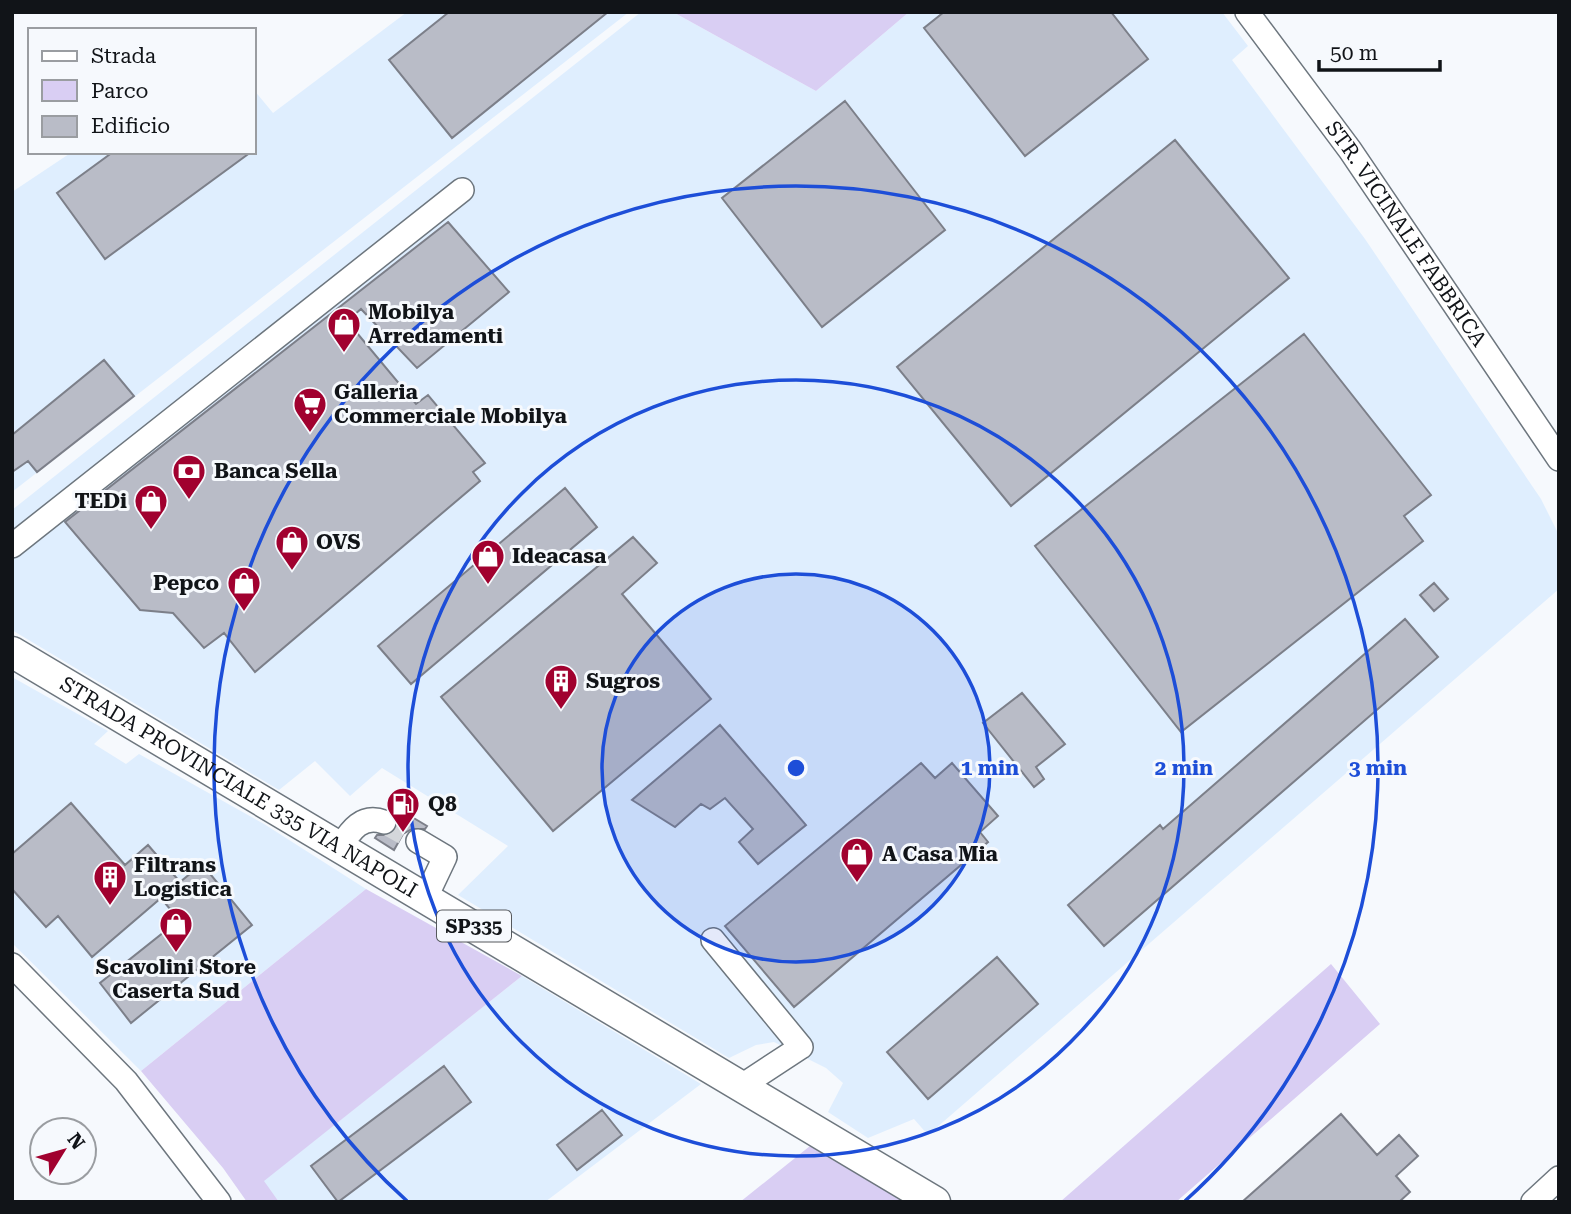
<svg xmlns="http://www.w3.org/2000/svg" width="1571" height="1214" font-family="'Roboto Serif',serif">
<style>
.built{fill:#dfeefe}
.green{fill:#d9cef3}
.building{fill:#b9bcc7;stroke:#7c7f89;stroke-width:2}
.lines{fill:none;stroke-linecap:round;stroke-linejoin:round}
.minor-tunnel{stroke:#d4d7db;stroke-width:23;stroke-dasharray:23 11;stroke-linecap:butt}
.minor-casing{stroke:#6d767e;stroke-width:26}
.major-casing{stroke:#6d767e;stroke-width:33}
.minor{stroke:#fff;stroke-width:23}
.major{stroke:#fff;stroke-width:30}
.ring{fill:none;stroke:#1d4ed8;stroke-width:3.5}
.labels{text-anchor:middle;dominant-baseline:central;stroke-width:6;stroke-linejoin:round;paint-order:stroke}
.shield{fill:#f6f9fd;stroke:#56595d;stroke-width:2}
.shield-label{font-size:19px;font-weight:bold;fill:#111418}
.street-label{font-size:21px;fill:#111418;stroke:#f6f9fd}
.poi-label{font-size:21px;font-weight:bold;fill:#111418;stroke:#f6f9fd;text-anchor:start}
.centre{fill:#1d4ed8;stroke:#f6f9fd;stroke-width:3.5}
.ring-label{font-size:21px;text-anchor:middle;font-weight:bold;fill:#1d4ed8;stroke:#f6f9fd;stroke-width:6;stroke-linejoin:round;paint-order:stroke}
</style>
<rect width="100%" height="100%" fill="#f6f9fd"/>
<path class="built" d="M407,12H629L12,492V192L72,152H254V90L273,113Z
M641,12H673L816,91L909,12H1222L1248,46L1232,60L1365,239L1541,499L1559,535V589L928,1135L914,1119L868,1138L828,1112L843,1083L826,1068L774,1042L756,1045L729,1058L458,895L508,846L382,768L350,796L315,761L279,790L12,630V510Z
M12,677L108,731L94,744L126,764L139,754L264,824L366,889L141,1071L12,943Z
M522,976L701,1084L545,1202H279L263,1181Z"/>
<path class="green" d="M673,12H909L816,91Z
M366,889L522,976L264,1181L279,1202H247L223,1168L141,1071Z
M1331,964L1380,1024L1176,1202H1060Z
M810,1146L904,1202H740Z"/>
<path class="building" d="M449,12H608L452,138L389,60Z
M944,12H1111L1148,59L1025,156L924,28Z
M845,101L945,230L822,327L722,198Z
M1175,140L1289,278L1011,506L897,367Z
M113,152H251L105,259L57,193Z
M448,222L509,292L417,368L361,309L347,321L416,404L428,395L485,463L473,472L480,481L255,672L224,633L204,648L173,613L140,610L65,522Z
M1304,334L1431,495L1404,516L1423,541L1181,732L1035,546Z
M104,360L134,396L37,472L28,461L12,472V435Z
M565,488L597,527L411,684L378,646Z
M633,537L657,563L622,594L711,699L553,831L441,697Z
M1434,583L1448,599L1434,611L1420,595Z
M1405,619L1438,657L1104,946L1068,905L1160,825L1163,829Z
M1022,693L1065,744L1036,767L1044,779L1034,787L983,723Z
M720,725L806,825L758,864L739,842L753,829L725,798L710,809L701,804L675,827L632,800Z
M921,763L935,778L952,763L998,816L980,832L988,842L794,1007L725,926Z
M71,803L125,865L148,845L180,882L202,864L252,925L131,1023L100,983L179,920L161,898L92,957L58,916L46,927L12,889V854Z
M412,817L427,826L425,829H412L403,834L394,850L375,838L377,835H389L396,829L403,833Z
M997,957L1038,1004L928,1099L887,1052Z
M444,1066L471,1102L338,1202L311,1166Z
M602,1110L622,1135L577,1170L557,1145Z
M1341,1114L1377,1155L1399,1135L1418,1156L1396,1176L1410,1192L1399,1202H1242Z"/>
<g class="lines">
<path class="minor-tunnel" d="M384,822L418,841"/>
<defs>
<g id="minor">
<path id="s1" d="M1247,12L1350,150L1559,459"/>
<path d="M12,546L462,190"/>
<path d="M418,841L445,857L426,897"/>
<path d="M340,847C351,830 362,814 384,822"/>
<path d="M713,940L801,1047L743,1085"/>
<path d="M12,965L126,1081L219,1202"/>
<path d="M1533,1202L1559,1178"/>
</g>
<g id="major">
<path id="s2" d="M12,652L935,1202"/>
</g>
</defs>
<use href="#minor" class="minor-casing"/>
<use href="#major" class="major-casing"/>
<use href="#minor" class="minor"/>
<use href="#major" class="major"/>
</g>
<circle cx="796" cy="768" r="194" fill="#1d4ed8" fill-opacity=".12"/>
<g class="ring">
<circle cx="796" cy="768" r="194"/>
<circle cx="796" cy="768" r="388"/>
<path d="M407 1201A582 582 0 1 1 1185 1201"/>
</g>
<defs>
<symbol id="shop-pin" viewBox="-11 -11 22 30"><path d="M0 17L-7.5 6A9.5 9.5 0 1 1 7.5 6Z" fill="#a1012f" stroke="#f6f9fd"/><path d="M-5-2.5h2.3a2.7 3.5 0 0 1 5.4 0H5L5.5 6h-11ZM-1.5-2.5h3a1.5 2.3 0 0 0-3 0Z" fill="#fff"/></symbol>
<symbol id="supermarket-pin" viewBox="-11 -11 22 30"><path d="M0 17L-7.5 6A9.5 9.5 0 1 1 7.5 6Z" fill="#a1012f" stroke="#f6f9fd"/><path d="M-6-5.5h2.5l.6 2H6L4.5 2H-2.5L-4.4-4H-6ZM-1.5 3.2a1.3 1.3 0 1 0 .1 0ZM3 3.2a1.3 1.3 0 1 0 .1 0Z" fill="#fff"/></symbol>
<symbol id="bank-pin" viewBox="-11 -11 22 30"><path d="M0 17L-7.5 6A9.5 9.5 0 1 1 7.5 6Z" fill="#a1012f" stroke="#f6f9fd"/><path d="M-6-4H6V4H-6ZM0-2.3a2.3 2.3 0 1 0 0 4.6a2.3 2.3 0 1 0 0-4.6Z" fill="#fff"/></symbol>
<symbol id="building-pin" viewBox="-11 -11 22 30"><path d="M0 17L-7.5 6A9.5 9.5 0 1 1 7.5 6Z" fill="#a1012f" stroke="#f6f9fd"/><path d="M-4-6H4V6H1V3H-1V6H-4ZM-2.5-4.3h1.7v1.8h-1.7ZM.8-4.3h1.7v1.8H.8ZM-2.5-1h1.7V.8h-1.7ZM.8-1h1.7V.8H.8Z" fill="#fff"/></symbol>
<symbol id="fuel-pin" viewBox="-11 -11 22 30"><path d="M0 17L-7.5 6A9.5 9.5 0 1 1 7.5 6Z" fill="#a1012f" stroke="#f6f9fd"/><path d="M-5.5-6h7V0h2V4h1.3V-2.5L3-4.5l.8-.8L6-3V5H2.5V1h-1V6h-7ZM-4.2-4.7v3.2H.2V-4.7Z" fill="#fff"/></symbol>
</defs>
<g fill-rule="evenodd">
<use href="#shop-pin" x="325" y="305" width="38" height="52"/>
<use href="#supermarket-pin" x="291" y="385" width="38" height="52"/>
<use href="#bank-pin" x="170" y="452" width="38" height="52"/>
<use href="#shop-pin" x="132" y="482" width="38" height="52"/>
<use href="#shop-pin" x="273" y="523" width="38" height="52"/>
<use href="#shop-pin" x="469" y="537" width="38" height="52"/>
<use href="#shop-pin" x="225" y="564" width="38" height="52"/>
<use href="#building-pin" x="542" y="662" width="38" height="52"/>
<use href="#fuel-pin" x="384" y="785" width="38" height="52"/>
<use href="#shop-pin" x="838" y="835" width="38" height="52"/>
<use href="#building-pin" x="91" y="858" width="38" height="52"/>
<use href="#shop-pin" x="157" y="905" width="38" height="52"/>
</g>
<g class="labels">
<rect class="shield" x="437" y="910.5" width="74" height="31" rx="5"/>
<g class="shield-label">
<text x="474" y="926">SP335</text>
</g>
<g class="street-label">
<text stroke="none"><textPath href="#s1" startOffset="273">STR. VICINALE FABBRICA</textPath></text>
<text stroke="none"><textPath href="#s2" startOffset="264">STRADA PROVINCIALE 335 VIA NAPOLI</textPath></text>
</g>
<g class="poi-label">
<text x="368" y="312">Mobilya<tspan x="368" dy="24">Arredamenti</tspan></text>
<text x="334" y="392">Galleria<tspan x="334" dy="24">Commerciale Mobilya</tspan></text>
<text x="214" y="471">Banca Sella</text>
<text x="127" y="501" text-anchor="end">TEDi</text>
<text x="316" y="542">OVS</text>
<text x="512" y="556">Ideacasa</text>
<text x="219" y="583" text-anchor="end">Pepco</text>
<text x="586" y="681">Sugros</text>
<text x="428" y="804">Q8</text>
<text x="882" y="854">A Casa Mia</text>
<text x="134" y="865">Filtrans<tspan x="134" dy="24">Logistica</tspan></text>
<text x="176" y="967" text-anchor="middle">Scavolini Store<tspan x="176" dy="24">Caserta Sud</tspan></text>
</g>
</g>
<circle cx="796" cy="768" r="10" class="centre"/>
<g class="ring-label">
<text x="990" y="775">1 min</text>
<text x="1184" y="775">2 min</text>
<text x="1378" y="775">3 min</text>
</g>
<rect width="1571" height="1214" fill="none" stroke="#111418" stroke-width="28"/>
<rect x="28" y="28" width="228" height="126" fill="#f6f9fd" stroke="#9a9da1" stroke-width="2"/>
<rect x="42" y="51" width="35" height="10" fill="#ffffff" stroke="#9a9da1" stroke-width="2"/>
<text x="91" y="63" font-size="21" fill="#111418">Strada</text>
<rect x="42" y="80" width="35" height="21" fill="#d9cef3" stroke="#9a9da1" stroke-width="2"/>
<text x="91" y="98" font-size="21" fill="#111418">Parco</text>
<rect x="42" y="116" width="35" height="21" fill="#b9bcc7" stroke="#9a9da1" stroke-width="2"/>
<text x="91" y="133" font-size="21" fill="#111418">Edificio</text>
<g transform="translate(63 1151) rotate(53)"><circle r="33" fill="#f6f9fd" stroke="#9a9da1" stroke-width="2"/>
<path d="M0-5L12 26L0 18L-12 26Z" fill="#a1012f"/>
<text y="-10" font-size="19" font-weight="bold" text-anchor="middle" fill="#111418">N</text>
</g>
<path d="M1319 60v10h121v-10" fill="none" stroke="#111418" stroke-width="3.5"/>
<text x="1330" y="60" font-size="21" fill="#111418" stroke="#f6f9fd" stroke-width="5" paint-order="stroke">50 m</text>
</svg>
